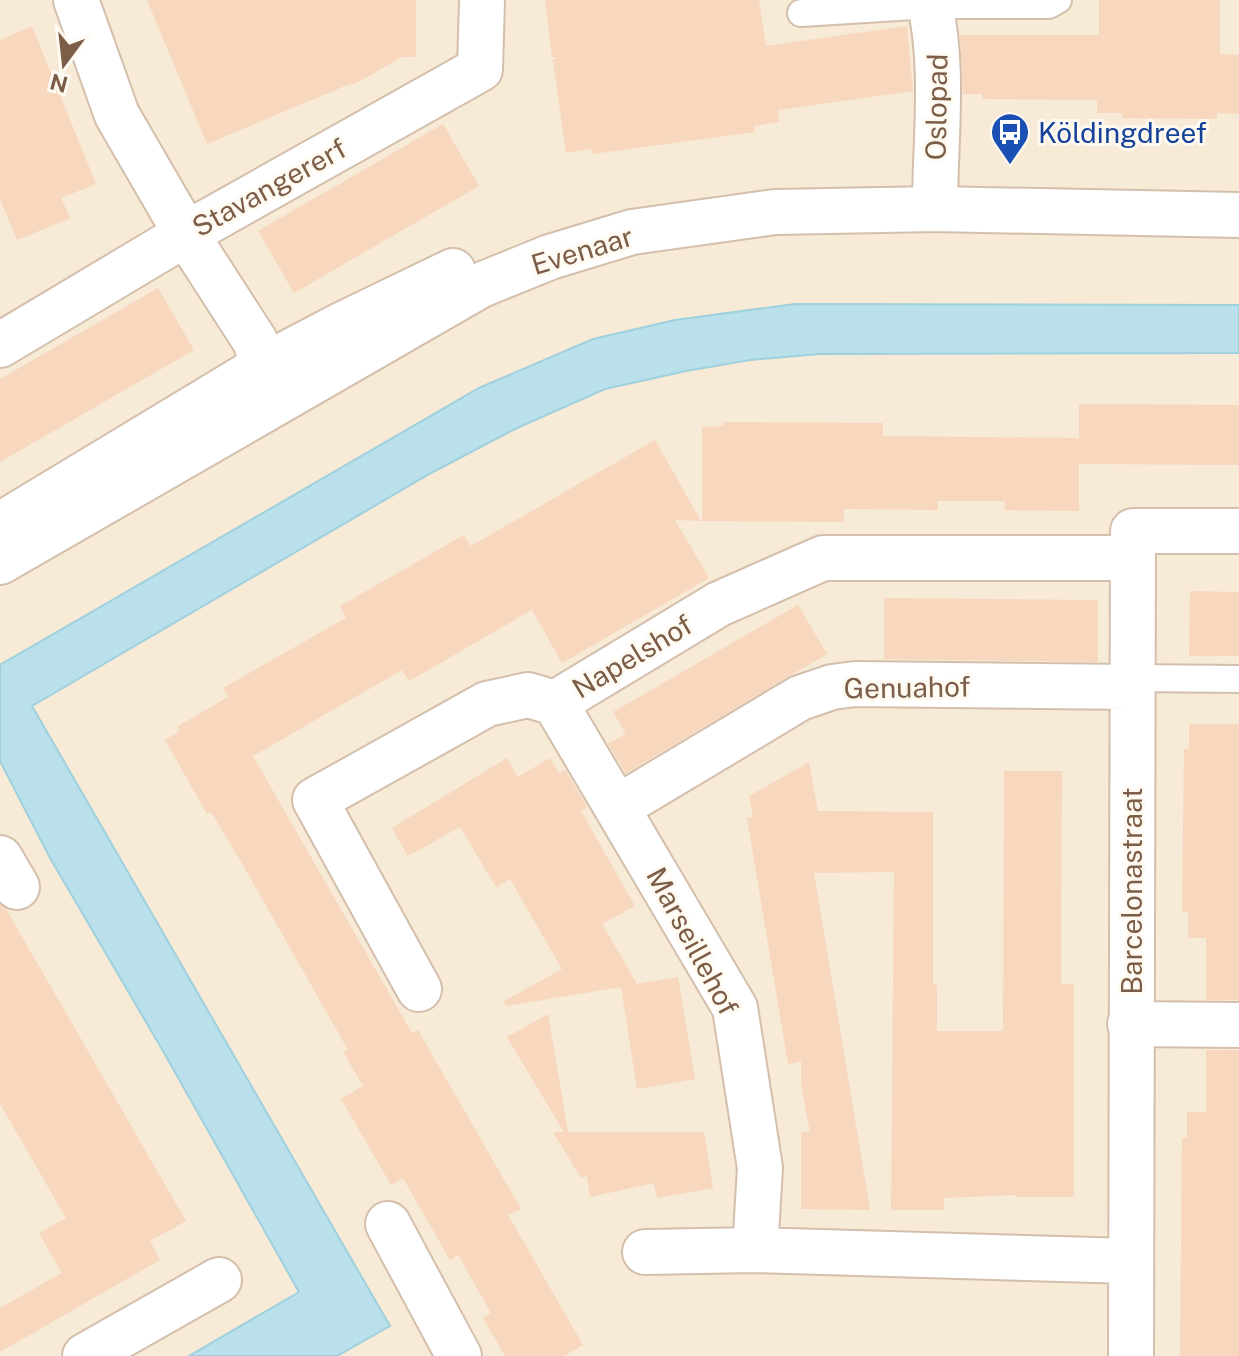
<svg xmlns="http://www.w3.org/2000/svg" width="1239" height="1356" font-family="'Public Sans',sans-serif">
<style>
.residential{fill:#f7ead6}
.water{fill:#bae1eb;stroke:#9fd0de;stroke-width:2}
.building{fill:#f7d7bd}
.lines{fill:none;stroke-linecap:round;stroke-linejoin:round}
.service-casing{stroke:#d3bfac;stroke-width:30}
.minor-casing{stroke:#d3bfac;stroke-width:48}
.tertiary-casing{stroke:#d3bfac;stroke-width:48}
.service{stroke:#fff;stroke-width:26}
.minor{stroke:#fff;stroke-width:44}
.tertiary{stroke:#fff;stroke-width:44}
.labels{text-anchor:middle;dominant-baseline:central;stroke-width:6;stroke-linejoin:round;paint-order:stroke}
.street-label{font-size:28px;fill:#7c5e48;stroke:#fffaf1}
.transit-label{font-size:28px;fill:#164399;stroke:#fffaf1;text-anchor:start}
</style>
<rect width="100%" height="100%" fill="#fef7e8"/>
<path class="residential" d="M0,0H1239V1356H0Z"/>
<path class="water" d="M795,304L1239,305V353L819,354L750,360L686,371L605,389L517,428L431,473L32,706L390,1326L337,1356H189L299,1292L163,1051L50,858L0,761V665L479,388L593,339L675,320Z"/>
<path class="building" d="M147,0H416V57H402L353,85L352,83L207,144Z
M545,0H759L766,46L907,26L913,91L778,110L779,122L754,126L755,132L592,154L591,149L566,153L553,60L557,57H552Z
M1099,0H1220V54L1239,55V114L1217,113V119L1122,118V113H1097V100L982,99V94H963L960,35H1099Z
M32,26L96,184L61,198L70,218L17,240L0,199V40Z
M443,124L479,186L294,293L258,231Z
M158,288L194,350L0,462V379Z
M1079,404L1239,405V465L1079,464V511L1005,510V501H938V510L844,509V522L702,521V427L723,426V422L883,423V436L1079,438Z
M655,440L701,521L675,520L709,578L562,663L532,610L409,681L402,670L253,756L412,1033L418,1030L521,1209L508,1215L583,1345L564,1356H505L483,1318L491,1313L458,1255L450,1260L403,1178L391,1185L341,1099L363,1086L343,1052L348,1050L243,865L211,812L207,814L165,740L180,731L177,727L228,697L223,688L346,618L340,606L464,535L471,546Z
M1190,591L1239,592V656H1189Z
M884,598L1098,600V662L884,659Z
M798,605L827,654L626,773L608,744L626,734L613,712Z
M1189,724H1239V1000H1206V938H1188V912H1182L1184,749H1189Z
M507,758L518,777L550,758L559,773L565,770L587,807L581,811L635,906L602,924L637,984L678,977L695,1079L637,1089L621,987L506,1006L504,1001L562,969L510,879L496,887L460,827L408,856L392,828Z
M809,762L818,811L933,812V984L937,985V1031H1003L1004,771H1062L1061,984H1074V1197H1016V1195L944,1198V1210H891L894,872L814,873L870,1210L801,1209V1132H810L801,1085V1061L788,1064L747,818L753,817L749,796Z
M0,904L6,909L186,1221L150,1241L160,1260L0,1352V1308L62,1273L39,1233L66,1218L0,1104Z
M548,1014L568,1132H704L713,1188L657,1198L654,1183L590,1197L587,1176L581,1178L553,1132H564L507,1037Z
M1206,1050H1239V1356H1180L1182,1138H1187V1112H1206Z"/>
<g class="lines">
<defs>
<path id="service" d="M801,13L931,5H1049L1058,0
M1132,678L1239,679"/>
<path id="minor" d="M76,0L117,115L186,234L255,341L263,366L282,397
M929,0C945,68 935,139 935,209
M0,345L186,234L480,69L482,0
M555,703L735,1008L760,1168L755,1250L1130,1261
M618,807L800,698L832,687L855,684L1132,687
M0,858L17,887
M419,989L315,800L487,704L528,695L555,703L719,604L823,558H1133
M1130,1024L1239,1025
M388,1224L459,1356
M645,1252L755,1250
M85,1356L219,1280
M1131,1356L1133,531H1239"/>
<path id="tertiary" d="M0,525L263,366L343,324L453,271
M0,562L481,285L550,257L632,232L775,212L935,209L1239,215"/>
</defs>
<use href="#service" class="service-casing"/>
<use href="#minor" class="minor-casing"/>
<use href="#tertiary" class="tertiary-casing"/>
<use href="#service" class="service"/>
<use href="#minor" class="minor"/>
<use href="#tertiary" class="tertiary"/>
</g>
<defs>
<symbol id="bus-pin" viewBox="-11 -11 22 30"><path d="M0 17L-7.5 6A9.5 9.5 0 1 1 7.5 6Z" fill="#1a4fb4" stroke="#fffaf1"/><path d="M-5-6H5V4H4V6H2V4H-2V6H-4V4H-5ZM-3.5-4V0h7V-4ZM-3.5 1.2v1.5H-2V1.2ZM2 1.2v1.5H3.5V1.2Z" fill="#fff"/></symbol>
</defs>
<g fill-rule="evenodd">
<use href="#bus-pin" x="988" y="110" width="44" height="60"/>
</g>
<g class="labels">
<g class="street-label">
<text transform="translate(936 107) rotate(-89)">Oslopad</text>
<text transform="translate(269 187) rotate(-29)">Stavangererf</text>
<text transform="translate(582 250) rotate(-17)">Evenaar</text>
<text transform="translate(632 656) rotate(-31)">Napelshof</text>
<text transform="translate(907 687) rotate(-1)">Genuahof</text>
<text transform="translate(1131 891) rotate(-90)">Barcelonastraat</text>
<text transform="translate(693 941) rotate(62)">Marseillehof</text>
</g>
<g class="transit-label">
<text x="1038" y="132">Köldingdreef</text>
</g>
</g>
<g transform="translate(64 64) rotate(195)" stroke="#fffaf1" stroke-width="6" paint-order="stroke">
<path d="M0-6L14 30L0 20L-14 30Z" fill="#7c5e48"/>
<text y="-12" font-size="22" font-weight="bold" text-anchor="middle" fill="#7c5e48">N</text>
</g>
</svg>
